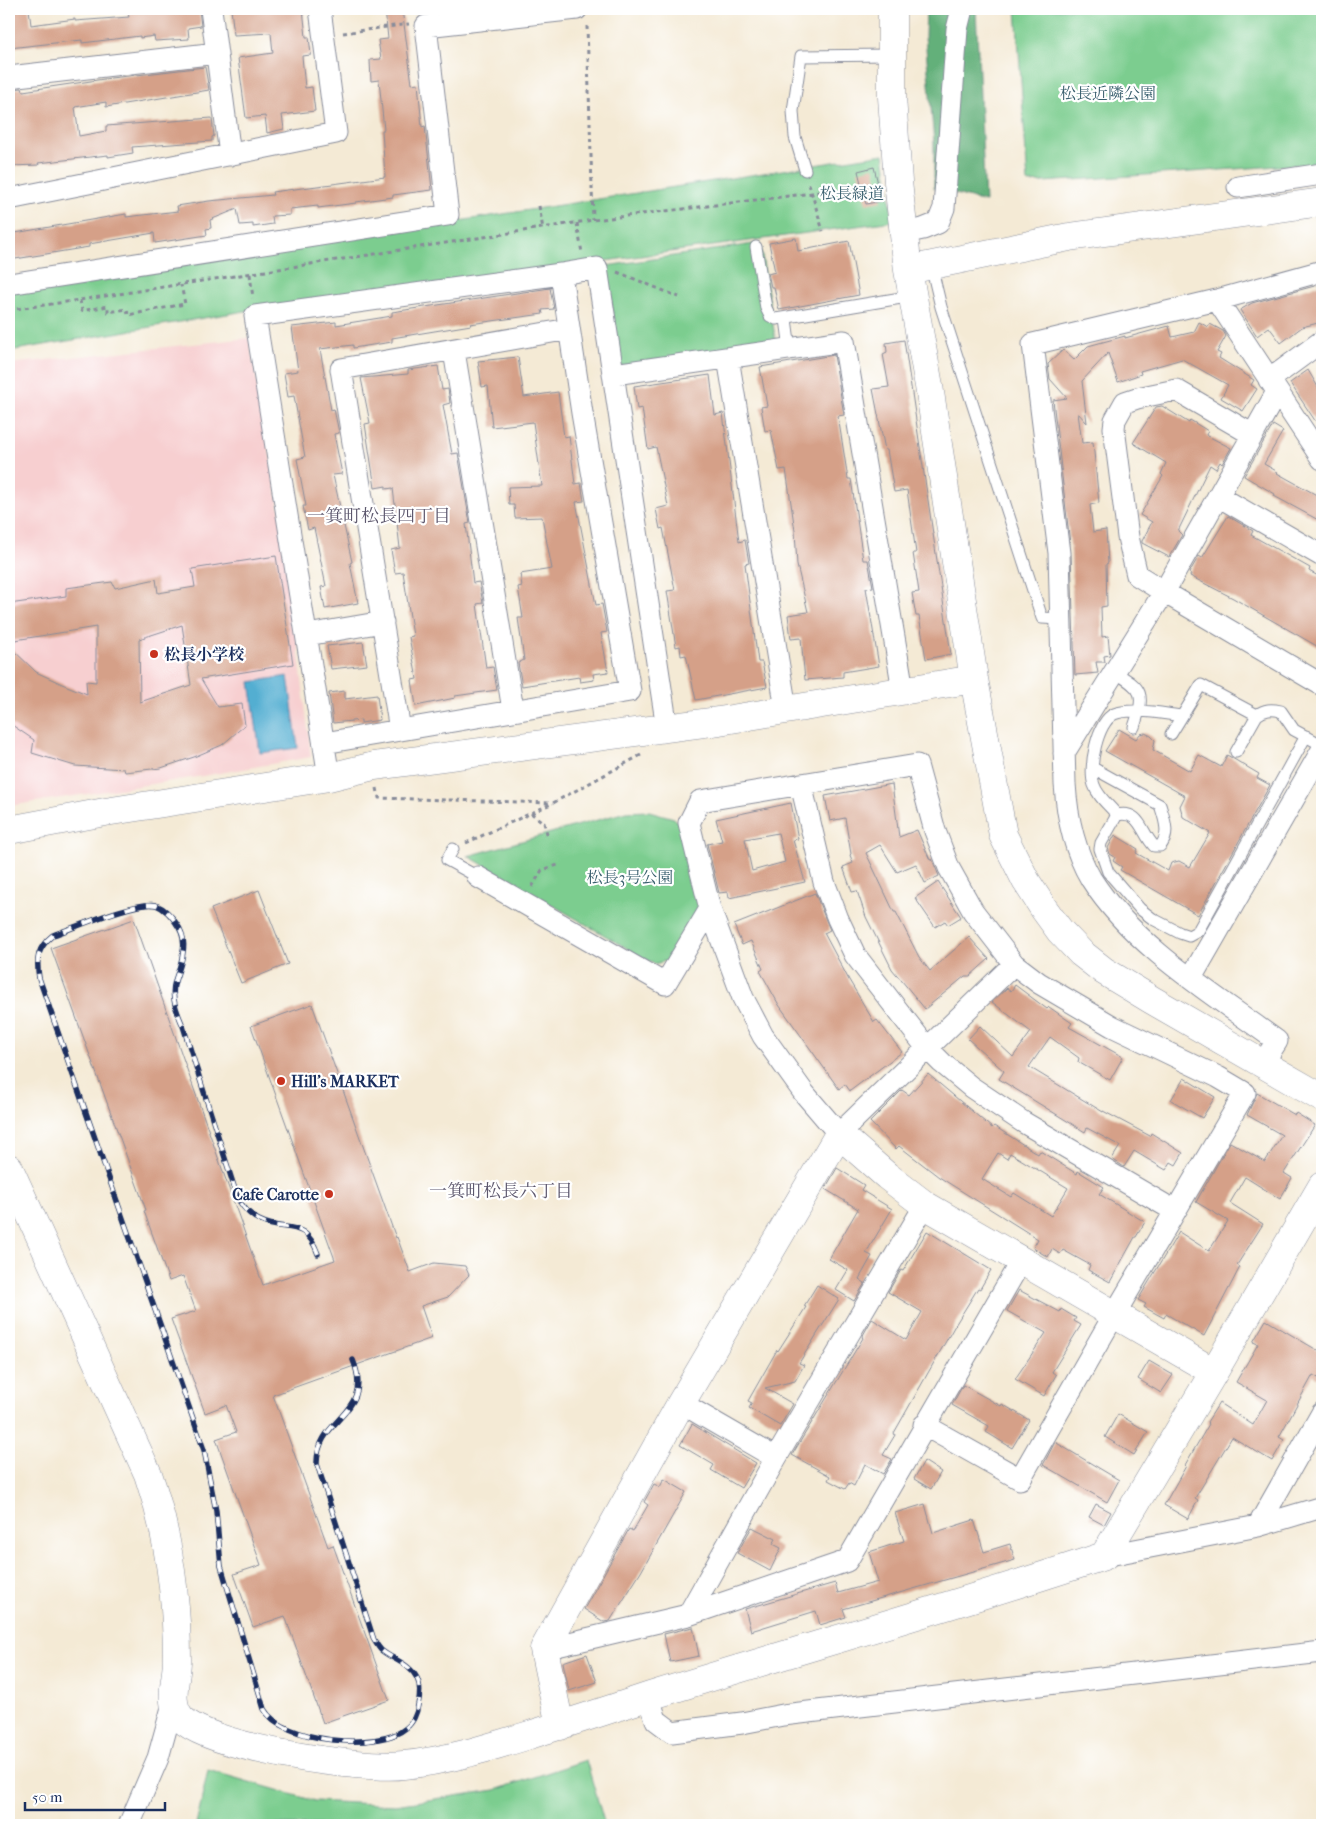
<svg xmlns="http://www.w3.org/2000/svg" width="1331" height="1834" font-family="'IM FELL French Canon','Noto Serif JP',serif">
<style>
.built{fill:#f7cfd0}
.green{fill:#7bcd8f;stroke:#4b7e76}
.forest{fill:#64b07a;stroke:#40706c}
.water{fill:#53aed1;stroke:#376e98}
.building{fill:#d5a088;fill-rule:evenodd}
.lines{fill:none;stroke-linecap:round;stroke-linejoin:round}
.service-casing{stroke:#888c9a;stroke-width:13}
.minor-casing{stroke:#888c9a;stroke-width:23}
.tertiary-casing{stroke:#888c9a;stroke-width:29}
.path{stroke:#888c9a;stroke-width:3;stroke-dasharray:4 4;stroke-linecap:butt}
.service{stroke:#fff;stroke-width:11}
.minor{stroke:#fff;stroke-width:21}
.tertiary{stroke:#fff;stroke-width:28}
.rail-casing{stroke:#1b2f5e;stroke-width:5.5}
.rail{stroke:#fff;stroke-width:4;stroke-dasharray:11;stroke-linecap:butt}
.poi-dot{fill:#c8321e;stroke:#fff;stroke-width:2}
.labels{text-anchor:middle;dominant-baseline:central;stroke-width:4.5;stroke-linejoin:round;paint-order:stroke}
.park-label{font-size:16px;fill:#385e6d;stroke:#fff}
.poi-label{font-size:16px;font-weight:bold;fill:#1b2f5e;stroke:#fff;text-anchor:start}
.neighbourhood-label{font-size:18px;fill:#5c576d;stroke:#fff}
</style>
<rect width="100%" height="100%" fill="#fff"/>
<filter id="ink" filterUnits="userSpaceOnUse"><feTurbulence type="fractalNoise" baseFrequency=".02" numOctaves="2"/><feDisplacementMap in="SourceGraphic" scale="10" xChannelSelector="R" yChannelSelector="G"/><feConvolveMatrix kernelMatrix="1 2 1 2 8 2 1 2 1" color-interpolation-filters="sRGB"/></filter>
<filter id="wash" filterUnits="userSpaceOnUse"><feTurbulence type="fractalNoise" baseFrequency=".0096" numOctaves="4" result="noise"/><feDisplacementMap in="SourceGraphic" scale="20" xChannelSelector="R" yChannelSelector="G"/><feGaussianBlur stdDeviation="1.12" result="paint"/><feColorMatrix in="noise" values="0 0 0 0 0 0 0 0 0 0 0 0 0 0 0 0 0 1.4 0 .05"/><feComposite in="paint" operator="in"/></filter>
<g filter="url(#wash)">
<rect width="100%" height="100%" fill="#f4ead5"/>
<path class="built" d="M249,338L287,552L311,757L197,777L9,806V364Z"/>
<path class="green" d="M1016,9H1322V160L1308,164L1028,183Z
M884,154L893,221L245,311L9,351V292Z
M760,243L776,343L621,366L606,266Z
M649,811L674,818L682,826L702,906L670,960L654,964L468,856L626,812Z
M586,1760L605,1825H196L208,1770L315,1801L395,1805L495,1790Z"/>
<path class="forest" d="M926,9H976L985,202L934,188V143L925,36Z"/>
<path class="water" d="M288,676L298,748L260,753L250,682Z"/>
<g id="blocks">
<path class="building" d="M9,9H29L31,25L75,19V21L129,17L128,13L159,9H199L201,26L188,28L189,39L155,41L154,36L140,38V36L82,43V40L9,48Z
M231,9H303L306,37H309L311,55L302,56L305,88L312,87L315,111L282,115L284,129L267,133L265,116L246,118L238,58L273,53L271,33L234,35Z
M385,9H402L412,84L418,83L422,127L425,126L432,190L393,195V197L356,202V203L318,208V206L290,209V215L272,216L273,224L253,227V224L240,225L237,209L210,220L211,228L206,229L207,235L155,243L154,233L89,244V247L9,260V234L126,214V217L178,211L177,206L209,201L273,195L272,192L385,177L382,130H384L379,80L371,81L370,60L381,59L378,40L388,39Z
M205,67L209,90L106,107V102L75,107L79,136L106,131V126L212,118L214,136L212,137V141L132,147L133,153L108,157V155L38,163L39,165L9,166V89L22,88L23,91L111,78Z
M874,167L882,201L866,204L858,171Z
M796,238L798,251L849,241L859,295L779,310L774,287H771L768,274L775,272L769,243Z
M1322,284V322L1302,327L1281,343L1269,327L1257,336L1240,310L1252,303Z
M550,288L554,309L542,310L543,314L470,324L471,325L392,338V342L353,348V345L320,349L331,410L334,409L339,433L334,434L342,474L333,475L352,562L350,563L358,603L325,609L321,587L326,586L314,528L308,530L303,506H306L297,459L305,457L294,396L288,397L284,373L298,371L292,327L336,322V325L392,316V312Z
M1199,322L1208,327L1210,324L1223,331L1226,336L1217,352L1221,354L1219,358L1254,380L1251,385L1257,389L1243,411L1221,398L1228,385L1182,359L1140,371L1141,374L1118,382L1108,353L1082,381L1087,423L1078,413L1082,443L1093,442L1099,503L1090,505L1093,532L1106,530L1108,563L1106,564L1107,606L1101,607L1102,637L1108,636L1110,655L1104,656L1105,662H1096L1098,673L1075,675L1071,552L1053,400L1067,398L1050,379L1048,364L1063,350L1074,360L1088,346L1125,336V338L1169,326L1172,337L1194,332Z
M904,340L951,654L926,659L919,616H916L912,593L919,592L913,553H916L907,490L894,492L887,450H885L873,389L889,387L883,354L887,352L886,343Z
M834,355L844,415L838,416L848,479H851L863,560H868L873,587L866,588L879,666L843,672V677L805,680L801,638L791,639L788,615L808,612L797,565L795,531L786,469L779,470L771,430L765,431L761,407L767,406L760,367Z
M518,357L524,397L558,392L564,437L569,436L575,484L581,483L584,501L576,502L596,605L602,604L607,632L601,633L608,672L593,674L594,680L580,682L579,677L522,686L518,663L524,660L518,618H523L518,587L522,586L520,574L552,569L542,517L515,518L514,505H509L508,487L542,486L533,422L492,427L488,386L482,387L478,361Z
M438,366L442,390L448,389L450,403L443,405L452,454L458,453L470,523L466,524L473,583L479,582L483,603L477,604L486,668L493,667L497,690L455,696V698L416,706L412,680L417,679L409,637L413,636L403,572L395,573L391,550L400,548L393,488L386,489V486L375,488L365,424L370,423L361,378L408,374V370Z
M1308,370L1322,394V431L1290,383Z
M710,375L715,415L723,413L739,542L745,540L749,563L745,564L758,662H762L767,687L696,700L686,655L681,656L680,646L676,647L667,591L675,590L663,528L660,529L656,509L668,506L656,447L648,449L642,408L637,409L634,386Z
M1162,406L1189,423L1190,420L1208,431L1206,435L1231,448L1222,464L1220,462L1216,469L1210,465L1178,531L1182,535L1169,557L1142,543V541L1152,522L1140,515L1163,476L1161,474L1166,463L1133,443L1156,407Z
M1273,425L1283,431L1264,464L1278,472L1277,473L1322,498V522L1274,496L1275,494L1244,476Z
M1228,516L1253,531L1251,535L1310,568L1309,571L1322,578V649L1233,598L1190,576L1191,574L1189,573L1199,556L1202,558Z
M276,556L293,664L201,679L218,707L242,704L245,725L222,745L194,757L161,768L125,772L124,769L75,766L32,753L34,740L9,723V646L36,672L62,684L87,694L86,681L96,682V627L9,641V604L66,596V588L112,582L115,588L156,579L158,593L195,587L192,569ZM182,625L191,685L140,702L139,639Z
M363,642L367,665L331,669L327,646Z
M345,691V699L377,695L380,720L361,723V720L333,723L329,693Z
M1119,729L1136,739L1140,734L1145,733L1151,736L1155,740L1153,750L1190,771L1199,755L1221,767L1227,755L1259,774L1257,778L1270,785L1198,915L1120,870L1122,867L1113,861L1115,857L1110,854L1108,848L1115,835L1138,849L1136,853L1168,871L1171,863L1179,861L1190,867L1210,833L1183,817L1180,806L1185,796L1105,751Z
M892,784L899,837L917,830L930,860L932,859L939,876L925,883L916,864L897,872L880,845L866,853L894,912H896L919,957L930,971L969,937L989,959L970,976H965L925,1009L892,969L866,917L857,891L852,892L843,867L853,863L850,855L851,854L845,818L830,821L825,796Z
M791,803L798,839L793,840L805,882L729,898L728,892L719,893L707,844L722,841L716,819ZM778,833L785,862L752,871L745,839Z
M938,882L961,917L948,925L945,921L935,927L915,898Z
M259,890L288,964L241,983L211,909Z
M815,893L830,930L824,933L849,980L874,1022L877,1020L902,1052L850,1091L845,1084L839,1089L779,1005L760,971L763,969L751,941L742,945L734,925Z
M134,919L263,1285L335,1260L251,1026L312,1004L396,1238L397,1237L410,1272L434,1263L465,1266L469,1275L448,1297L421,1306L432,1338L273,1395L328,1547L333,1545L389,1700L323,1723L285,1616L253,1627L234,1574L261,1565L216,1439L236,1432L226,1405L205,1413L171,1319L196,1311L183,1276L169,1281L144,1211L146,1210L51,948Z
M1015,985L1047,1009L1049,1007L1072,1023L1069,1027L1123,1057L1110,1080L1078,1062L1079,1058L1050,1037L1029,1067L1103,1112V1111L1150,1136L1151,1133L1183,1153L1176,1165L1171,1162L1166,1170L1134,1151L1124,1167L1112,1159L1120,1146L1087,1128L1085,1132L999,1079L1004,1071L968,1039L980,1026L1013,1057L1031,1032L992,1002L1007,988L1011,991Z
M928,1074L992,1128L994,1126L1038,1154L1040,1151L1077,1174L1078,1171L1104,1187L1099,1194L1145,1222L1136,1237H1135L1110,1282L1088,1270L1090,1265L1063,1250L1060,1254L1052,1249L1048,1257L1033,1248L1038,1239L939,1177L899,1146L896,1149L870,1122L902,1090L909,1095ZM998,1153L1007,1159L1010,1153L1068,1188L1051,1216L1014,1193L1011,1197L982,1179Z
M1184,1078L1215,1097L1202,1118L1171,1100Z
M1257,1093L1295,1115L1296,1113L1315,1125L1284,1173L1292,1178L1280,1199L1245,1177L1230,1203L1263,1224L1237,1265L1240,1267L1204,1336L1166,1314L1164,1318L1144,1307L1146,1304L1138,1300L1179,1232L1209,1251L1228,1221L1196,1202L1230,1142L1265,1162L1282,1135L1247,1115Z
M837,1168L864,1185L861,1190L892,1209L866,1253L872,1256L859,1279L865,1283L854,1301L836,1290L848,1270L829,1259L858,1209L825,1189Z
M927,1231L991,1270L980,1289L978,1288L954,1327L894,1433L895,1435L883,1455L892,1459L883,1474L865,1464L854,1486L849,1483L845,1489L828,1480L830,1476L792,1455L863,1338L862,1337L872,1319L906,1340L922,1312L888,1292L901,1270L903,1271Z
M817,1285L839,1299L799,1363L804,1365L795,1381L765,1388L793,1404L780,1426L749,1408L752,1403L748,1401L777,1350L778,1351L806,1307L804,1306Z
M1019,1290L1060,1312L1061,1309L1076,1318L1074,1321L1081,1325L1052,1372L1056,1375L1044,1396L1015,1379L1046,1333L1007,1311Z
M1266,1320L1322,1353V1380L1313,1375L1279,1437L1284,1440L1272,1461L1232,1437L1195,1498L1198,1500L1188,1519L1164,1505L1186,1466L1185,1465L1209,1424L1207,1422L1219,1403L1253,1425L1267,1400L1236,1382L1258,1344L1253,1342Z
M1149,1361L1173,1375L1161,1393L1138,1379Z
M963,1385L1001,1406L1002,1404L1029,1420L1012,1448L986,1432L989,1426L952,1405Z
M1118,1414L1148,1432L1134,1455L1105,1437Z
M692,1424L756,1463L741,1488L711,1470L714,1465L680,1445Z
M1055,1442L1119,1480L1107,1502L1043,1465Z
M924,1461L941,1472L931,1489L914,1479Z
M664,1479L686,1492L641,1572L610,1621L604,1622L584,1609L629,1529L633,1531L648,1505L644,1502L654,1484L660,1487Z
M925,1504L933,1533L974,1520L984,1552L1010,1544L1015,1560L843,1609L846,1617L820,1625L816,1611L751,1631L745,1609L835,1583L838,1593L878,1582L869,1552L904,1541L895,1513Z
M1096,1504L1111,1512L1104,1525L1089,1517Z
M752,1527L776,1539L773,1544L781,1548L770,1571L737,1553Z
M693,1627L699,1656L670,1662L664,1634Z
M587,1654L597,1682L569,1691L563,1662Z"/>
</g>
</g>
<g filter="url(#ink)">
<use href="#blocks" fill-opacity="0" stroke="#888c9a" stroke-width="1"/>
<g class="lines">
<defs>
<path id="service" d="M805,170L795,137L793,111L801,56L891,55
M756,247L766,308L770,316L776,319L913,296
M931,265L941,307L1042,618L1060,619
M786,319L790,349
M1114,672C1144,689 1145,694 1134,727
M1171,734L1201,685L1257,715C1265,709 1271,709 1281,711L1294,730L1322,745
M1236,752L1257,715
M1093,768L1160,805C1164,818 1171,835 1160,846H1154C1141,833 1141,810 1117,815L1101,843L1100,849L1108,872L1140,909L1153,919L1180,933L1189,936L1198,931L1306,736
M1117,815C1109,805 1098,797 1094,785C1088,769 1097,722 1114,714C1130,707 1164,714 1182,716
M453,849L447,860L478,877"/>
<path id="minor" d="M211,9L230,155
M9,77L217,53
M1238,187L1322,174
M9,199L336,133L320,9
M904,233L923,229L938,223L944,208L957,29L962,9
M561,274L597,268L667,728
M9,284L448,215L426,26L577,9
M1217,300L1322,459
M454,351L513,710
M728,358L786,709
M614,374L844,341L903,690
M1269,380L1322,341
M1253,435L1176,390L1137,398L1125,402L1115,420L1114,428L1128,537L1137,575L1164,592L1277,392
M1218,496L1322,556
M307,635L383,622
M400,730L341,369L569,329
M324,743L630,691L582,413L561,274L255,316L329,777
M1064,753L1164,592L1322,685
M801,784L824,882L838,919L855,955L927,1048L942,1063L971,1087L1023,1122L1175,1211
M478,877L665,984L710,909
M1191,978L1322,750
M1263,1063L1277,1041C1213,994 1134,947 1091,879C1074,850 1067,817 1065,784L1059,553L1033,344L1217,300L1322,271
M681,1403L776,1458
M924,1425L1020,1479L1114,1315L1245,1093L1218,1077L1112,1026L1039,983L1014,964L973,911L949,868L935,831L917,765L700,801L689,823L710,909L743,998L763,1036L804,1093L839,1134L1014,964
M1258,1526L1322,1413
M1104,1556L1258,1526L1322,1507
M688,1615L776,1458L925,1205
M544,1649L688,1615L847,1561L1021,1261
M649,1697L656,1720L672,1732L742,1723L783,1715L1322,1652
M129,1825L158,1758L173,1704"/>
<path id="tertiary" d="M892,9V97L898,182L908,270L929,386L974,679L1003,835L1026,881L1044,909L1060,931L1081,953L1104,971L1152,1000L1322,1098
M908,270L1069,237L1322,202
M9,830L105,812L329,777L374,766L719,721L974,679
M9,1168L148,1474C169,1535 177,1596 177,1660C177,1679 167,1702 181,1718C209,1748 362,1770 404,1765C445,1761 484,1749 523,1737C565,1724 608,1710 650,1696C801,1649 954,1606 1104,1556L1214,1372L1322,1186
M560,1726L544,1649L681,1403L839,1134L887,1176L925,1205L1214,1372"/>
</defs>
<use href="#service" class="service-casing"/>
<use href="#minor" class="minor-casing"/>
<use href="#tertiary" class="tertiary-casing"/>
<path class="path" d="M587,26L593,220
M343,33L409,24
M809,184L823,231
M539,206L543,229
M577,223L582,253
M617,272L679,297
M250,274L253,298
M80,300L82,311L108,306V312L127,309L128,315L185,304L181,285
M9,310L80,300L593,220L878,185
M377,788L379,798L553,803
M531,813L544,823L548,837
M466,843L553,803L641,755
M532,887L542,870L558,865"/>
<use href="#service" class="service"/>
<use href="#minor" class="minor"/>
<use href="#tertiary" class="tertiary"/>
<defs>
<path id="rail" d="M318,1254C305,1217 285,1233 261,1221C250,1216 244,1209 238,1199L183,1026C177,1012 170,996 175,981C178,971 182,963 183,952C185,941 183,932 176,923C172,916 164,908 156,905C138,900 74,928 53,935C37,948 36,959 39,978L204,1450L216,1511L221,1566L264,1709C282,1742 379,1752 406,1728C413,1723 417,1713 418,1705C420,1696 421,1686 417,1678C409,1663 393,1660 381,1650C378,1647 376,1643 374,1640L317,1464C316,1417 375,1415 353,1360"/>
</defs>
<use href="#rail" class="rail-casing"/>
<use href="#rail" class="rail"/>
</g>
</g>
<g class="poi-dot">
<circle cx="154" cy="654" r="5"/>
<circle cx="281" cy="1081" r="5"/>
<circle cx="329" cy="1194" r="5"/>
</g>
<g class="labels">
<g class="park-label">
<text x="1108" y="93">松長近隣公園</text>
<text x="852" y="193">松長緑道</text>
<text x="630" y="877">松長3号公園</text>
</g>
<g class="poi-label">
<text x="164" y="654">松長小学校</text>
<text x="291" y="1081">Hill’s MARKET</text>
<text x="319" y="1194" text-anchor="end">Cafe Carotte</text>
</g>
<g class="neighbourhood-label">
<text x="379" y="516">一箕町松長四丁目</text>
<text x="501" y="1191">一箕町松長六丁目</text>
</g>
</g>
<rect width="1331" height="1834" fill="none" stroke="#fff" stroke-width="30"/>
<path d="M25 1802v8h140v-8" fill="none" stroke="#1b2f5e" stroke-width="2.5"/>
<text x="32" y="1802" font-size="15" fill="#1b2f5e" stroke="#ffffff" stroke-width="4" paint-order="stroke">50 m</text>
</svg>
